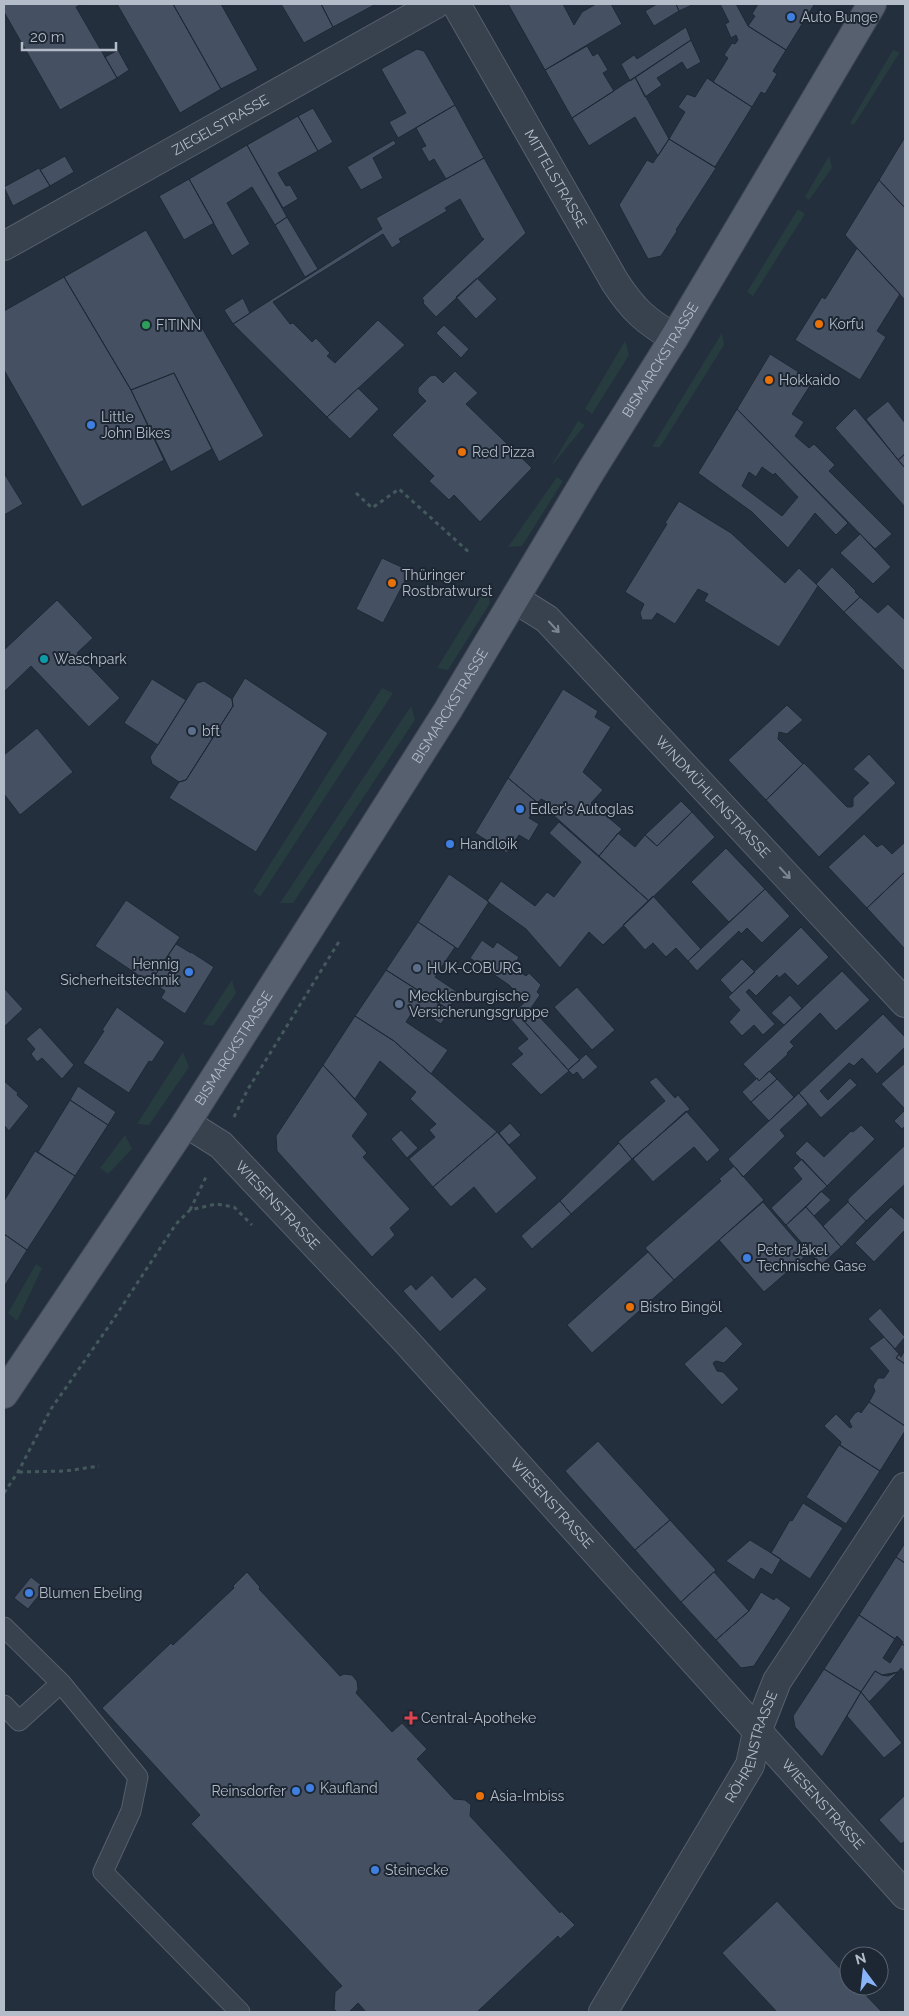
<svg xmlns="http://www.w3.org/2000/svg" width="909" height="2016" font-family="Raleway,sans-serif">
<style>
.green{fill:#263c3f}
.building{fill:#455162;stroke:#1f2835;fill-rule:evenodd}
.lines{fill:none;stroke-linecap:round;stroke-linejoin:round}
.lane-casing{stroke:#565f6c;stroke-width:21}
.street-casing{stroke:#565f6c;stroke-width:30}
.primary-casing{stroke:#414a57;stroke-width:30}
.path{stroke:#44595c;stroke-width:3;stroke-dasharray:4 4;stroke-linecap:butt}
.lane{stroke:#38414e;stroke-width:19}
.street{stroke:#38414e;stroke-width:28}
.primary{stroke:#56606e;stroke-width:28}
.oneway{stroke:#7c8592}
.shop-dot{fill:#3f7fe0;stroke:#1d2633;stroke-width:2}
.food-dot{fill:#e8710a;stroke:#1d2633;stroke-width:2}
.leisure-dot{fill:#2e9e5b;stroke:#1d2633;stroke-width:2}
.culture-dot{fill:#0f9aa8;stroke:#1d2633;stroke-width:2}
.service-dot{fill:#5c6f8a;stroke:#1d2633;stroke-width:2}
.health-dot{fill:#e0444e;stroke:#1d2633;stroke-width:2}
.labels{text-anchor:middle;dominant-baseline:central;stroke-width:4;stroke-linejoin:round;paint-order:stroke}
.poi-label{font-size:14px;fill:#b4bcc9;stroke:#1d2633;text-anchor:start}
.street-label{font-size:14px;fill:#b4bcc9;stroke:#1d2633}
</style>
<rect width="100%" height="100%" fill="#242f3e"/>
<path class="green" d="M893,50L900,52L854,125L850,123Z
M829,156L832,168L809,200L805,197Z
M798,209L805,214L753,296L747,292Z
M722,333L724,345L660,447H652Z
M625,341L629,355L592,414L585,409Z
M578,421L585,425L550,468Z
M557,477L563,481L522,546L508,547Z
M487,587L490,603L448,670L437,668Z
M382,688L393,693L260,897L253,891Z
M411,706L415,720L293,903H280Z
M232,980L236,993L213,1026L203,1024Z
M183,1052L189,1067L149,1125L137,1124Z
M125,1135L132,1149L108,1174L100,1168Z
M36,1264L42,1268L17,1321L8,1313Z"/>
<path class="building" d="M4,4H82L76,7L117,78L60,110L4,12Z
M117,4H173L221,89L180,113Z
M173,4H221L258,70L221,89Z
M281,4H321L333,27L304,43Z
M321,4H376L333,27Z
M508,4H563L574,25L582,12L596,4H611L622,24L545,70Z
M657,4H676L679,11L654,26L645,11Z
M676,4H694L679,11Z
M720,4H736L748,26L786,50L773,71L777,74L765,94L761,92L752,107L713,82L728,58L724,55L732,43L735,44L738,40L736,35L731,38L725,24L729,22Z
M758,4H813L814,5L786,50L748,26L755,16L752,14Z
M686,27L691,40L630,81L621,64L634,55L637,59Z
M691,40L701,62L687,70L682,62L657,78L662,85L645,97L635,77Z
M587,46L593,56L598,53L608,70L603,73L614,91L572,118L545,70Z
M417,49L424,51L455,105L398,138L389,122L406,113L381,69Z
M118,50L129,70L117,78L105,57Z
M635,77L669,139L658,156L635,117L589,146L572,118Z
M707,78L752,107L715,167L669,139L685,112L678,107L687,94L695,97Z
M455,105L484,158L446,179L434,159L429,162L421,148L426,146L416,128Z
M313,108L333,142L318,151L298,116Z
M298,116L318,151L278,173L286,186L290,185L298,199L283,208L247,145Z
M905,137V208L879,180Z
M669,139L716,168L676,230L677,231L661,256L648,259L619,205L647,160L653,163Z
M394,140L396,144L373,158L383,178L361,190L347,167Z
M247,145L287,217L275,225L252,187L227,203L250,244L232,256L189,179Z
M65,156L74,172L50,186L40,170Z
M484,158L526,233L436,317L423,303L424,301L422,298L484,239L482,238L460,199L445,208L447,211L399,239L401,242L392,248L383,234L273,302L290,324L293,323L312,342L316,338L330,353L327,356L335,363L378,320L405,345L327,417L233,324L382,229L376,218Z
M39,168L50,186L13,206L4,187Z
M189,179L214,223L184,240L159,196Z
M879,180L905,208V300L845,235Z
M287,217L318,269L305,277L275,225Z
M146,230L264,436L219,462L174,373L131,390L64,277Z
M857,248L900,294L877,331L886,337L860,380L795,340L822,297L825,299Z
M64,277L131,390L164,460L82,507L4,370V311Z
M477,278L497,299L476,319L456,297Z
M243,298L250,313L233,324L224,310Z
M444,325L469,349L461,358L436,333Z
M770,354L813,381L792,414L804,422L795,436L809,448L814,444L835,465L829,471L892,534L875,549L737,409Z
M455,371L478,393L466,404L532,468L480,522L454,495L449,500L429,481L434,476L392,435L426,401L418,393V388L430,376L435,375L443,383Z
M174,373L212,449L171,472L131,390Z
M358,388L379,409L350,439L327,417Z
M888,401L905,423V454L898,460L866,419Z
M855,408L905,468V507L835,428Z
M737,409L848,523L836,535L815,513L788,548L752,512L698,473ZM762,467L773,475L775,473L798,497L782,516L742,486L749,472L756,477Z
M905,454V468L898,460Z
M4,473L23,504L4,515Z
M679,501L731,533L785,583L799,568L818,586L779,647L704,601L708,594L698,589L675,624L657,613L652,620H642L640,613L644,604L625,592L667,524L665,523Z
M860,534L891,567L873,584L840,553Z
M382,558L410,571L383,623L356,609Z
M832,567L856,591L855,592L860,597L844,612L816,584Z
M860,597L878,613L888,604L905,620V672L844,612Z
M57,600L93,638L77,653L120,698L89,727L31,666L4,692V650Z
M245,678L328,733L256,852L169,798L179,782L186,780L233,706L232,699Z
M152,679L186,700L158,745L124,723Z
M204,681L232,699L233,706L186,780L179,782L152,764L150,757L197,683Z
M563,689L598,711L595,717L611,727L583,772L603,790L591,803L622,829L599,856L542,805L545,801L541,799L538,803L508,778Z
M787,705L803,720L787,734L779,732L778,739L803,764L766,800L728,760Z
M37,728L73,772L20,815L4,794V755Z
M869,754L896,783L819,857L766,800L804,763L847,807H852L853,806V798L869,783L853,769Z
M508,778L538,803L529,818L539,824L529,841L519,835L507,853L475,833Z
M681,801L692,812L657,846L645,835Z
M692,812L715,837L649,901L599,856L618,833L635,847L645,835L657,846Z
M559,822L649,901L603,945L589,932L560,968L526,929L487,901L501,881L535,906L547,892L554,897L581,862L549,833Z
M864,834L877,847L882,844L892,854L905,842V872L867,908L828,867Z
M726,848L765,889L729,922L691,882Z
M905,872V947L904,948L867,908Z
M449,874L489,902L458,949L418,922Z
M765,889L790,916L762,943L747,928L741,934L739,931L697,971L688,961Z
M653,896L701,949L688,961L676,948L666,957L653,943L645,950L623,925Z
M126,900L180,937L150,983L95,946Z
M418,922L455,947L435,977L459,993L448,1009L386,970Z
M801,927L829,957L798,986L785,973L779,978L777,975L756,996L749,989L746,992L775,1024L763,1035L754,1025L742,1036L729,1022L740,1010L728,997Z
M482,940L493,948L497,942L519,957L513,967L526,976L529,973L541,985L537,992L540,995L531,1008L580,1060L568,1070L515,1011L525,1002L509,985L470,958Z
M176,944L191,953V952L214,967L185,1014L161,998L165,991L151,981Z
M742,959L755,972L732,993L720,980Z
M386,970L450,1011L441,1024L415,1008L406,1022L448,1050L431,1074L394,1041L355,1016Z
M842,971L870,1000L836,1031L820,1013L790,1042L794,1046L787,1053L788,1054L759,1081L743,1064Z
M577,987L615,1030L592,1050L554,1007Z
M4,988L23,1009L4,1027Z
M790,995L802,1008L784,1025L771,1013Z
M117,1007L165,1042L152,1062L149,1061L129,1093L83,1063L104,1031L102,1030Z
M515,1011L569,1071L541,1095L511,1064L523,1054L517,1048L528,1039L509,1017Z
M883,1014L905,1037V1047L877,1074L862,1058L854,1066L849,1063L820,1091L828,1100L850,1078L857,1085L821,1118L799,1093Z
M355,1016L394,1041L497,1132L433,1187L409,1159L435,1137L429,1130L436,1124L410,1099L416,1092L380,1061L355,1099L323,1065Z
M40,1027L74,1065L62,1079L42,1058L37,1062L31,1054L35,1049L26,1039Z
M586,1054L598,1067L583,1080L577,1072L573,1075L568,1070Z
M905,1063V1109L881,1084Z
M323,1065L368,1114L352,1136L367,1153L363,1157L410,1209L390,1228L395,1235L372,1257L277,1151L276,1136Z
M769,1071L777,1079L751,1102L742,1092L757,1078L759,1081Z
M656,1077L675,1098L678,1095L690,1109L632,1159L618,1142L665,1101L649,1082Z
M777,1079L794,1097L769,1121L751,1102Z
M4,1081L18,1093L17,1095L29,1106L9,1131L4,1125Z
M78,1086L116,1112L108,1125L70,1100Z
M799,1093L808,1104L780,1130L785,1136L743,1177L728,1159Z
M70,1100L108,1125L75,1176L38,1152Z
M905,1110V1126L902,1129L894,1121Z
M686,1111L720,1150L707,1162L694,1147L653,1182L633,1159Z
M510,1123L521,1135L509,1145L499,1133Z
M861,1125L875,1139L827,1186L795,1153L807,1141L824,1157L851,1131L853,1132Z
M401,1130L418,1148L407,1158L391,1139Z
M497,1132L537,1178L496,1214L474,1187L451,1207L433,1187Z
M619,1143L632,1159L571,1214L560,1201Z
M905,1145V1184L866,1221L848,1202V1199Z
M35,1151L75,1176L27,1250L4,1234V1201Z
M802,1159L827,1186L786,1225L771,1208L802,1179L793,1168Z
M734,1166L764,1200L674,1280L645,1248L721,1181L719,1179Z
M821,1191L831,1200L814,1216L806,1207Z
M560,1201L571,1214L532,1249L521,1236Z
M763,1202L808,1254L764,1292L719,1240Z
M848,1202L866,1221L841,1247L823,1226Z
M806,1207L841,1247L821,1265L786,1225Z
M891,1207L905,1220V1230L874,1262L855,1243Z
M4,1234L27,1250L4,1287Z
M648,1252L674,1280L592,1353L567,1325Z
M432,1275L452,1298L475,1277L487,1289L440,1332L403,1291L411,1284L416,1290Z
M880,1308L905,1337L895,1349L868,1319Z
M726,1326L743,1344L724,1363L716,1361L713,1363L717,1371L723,1372L739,1389L722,1405L684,1364Z
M884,1337L899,1354L896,1358L905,1364V1426L869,1402L875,1391L873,1386L878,1378H884L889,1371L869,1348Z
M905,1350V1364L896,1358L899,1354L901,1357Z
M869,1402L905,1426V1431L880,1471L840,1445L841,1442L824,1426L836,1414L850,1428L852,1427L849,1421L855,1413L859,1411L861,1413Z
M598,1441L670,1520L635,1550L565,1471Z
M839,1445L880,1471L846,1524L806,1497Z
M803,1503L843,1528L810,1579L771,1553L790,1520L792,1521Z
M670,1520L716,1570L681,1602L635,1550Z
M750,1540L781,1559L772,1575L761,1568L754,1580L726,1561Z
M905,1543V1563L896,1557Z
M896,1557L905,1563V1646L902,1644L903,1642L897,1636L895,1639L859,1615Z
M247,1572L260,1587L259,1589L340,1676L344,1674L352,1675L357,1681L358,1689L356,1693L392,1732L402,1723L427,1749L417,1759L454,1799L465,1800L471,1805L470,1816L560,1913L561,1911L575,1925L560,1939L558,1936L477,2012H366L358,2003L349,2012H337L334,2009L335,1992L342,1986L191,1824L200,1815L102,1708L171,1643L173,1645L234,1588L233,1586Z
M714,1572L749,1611L716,1640L681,1602Z
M31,1577L45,1588L28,1609L14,1598Z
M761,1592L774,1600L776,1597L791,1608L754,1666L741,1668L716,1640L749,1611Z
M859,1615L895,1639L883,1658L890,1663L902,1644L905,1646V1673L901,1668L898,1672L888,1676L882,1675L875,1671L861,1692L824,1669Z
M824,1669L861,1692L822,1757L795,1727L793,1716Z
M875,1671L882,1675L898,1672L869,1702L861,1692Z
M861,1692L902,1743L884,1758L847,1716Z
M905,1795V1841L901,1844L879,1820Z
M777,1901L849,1978V1986H857L882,2012H777L722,1953Z"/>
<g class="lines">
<defs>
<path id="lane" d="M4,1627L61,1683L138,1777L131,1811L103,1872L240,2012
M4,1705L19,1721L61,1683"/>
<g id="street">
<path id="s1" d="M456,4L615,282C634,311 645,320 674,338"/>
<path id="s2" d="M4,246L436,4"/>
<path id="s3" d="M515,599L547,619L905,1003"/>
<path id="s4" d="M186,1123L221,1145L405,1340L905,1895"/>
<path id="s5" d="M603,2012L750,1765L757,1732L777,1681L905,1487"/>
</g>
<g id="primary">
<path id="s6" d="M4,1394L186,1123L448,710L591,471L674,338L872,4"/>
</g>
</defs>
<use href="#lane" class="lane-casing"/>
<use href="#street" class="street-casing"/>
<use href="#primary" class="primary-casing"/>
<path class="path" d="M356,493L372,508L399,489L471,554
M234,1117L248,1089L340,940
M190,1210L207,1175
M19,1472L66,1471L99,1466
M4,1493L18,1472L51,1409L111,1323L176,1224L190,1210L216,1204L234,1207L252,1225"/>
<use href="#lane" class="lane"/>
<use href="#street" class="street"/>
<use href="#primary" class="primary"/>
</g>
<defs><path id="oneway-shaft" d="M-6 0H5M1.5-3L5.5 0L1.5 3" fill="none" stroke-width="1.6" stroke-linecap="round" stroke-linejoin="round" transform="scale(1.25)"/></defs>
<g class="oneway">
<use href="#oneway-shaft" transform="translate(554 627) rotate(47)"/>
<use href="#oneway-shaft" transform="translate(785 873) rotate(47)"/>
</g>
<g class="shop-dot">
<circle cx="791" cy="17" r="5"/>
<circle cx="91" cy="425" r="5"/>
<circle cx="520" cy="809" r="5"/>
<circle cx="450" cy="844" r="5"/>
<circle cx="189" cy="972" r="5"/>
<circle cx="747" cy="1258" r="5"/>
<circle cx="29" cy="1593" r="5"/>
<circle cx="310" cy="1788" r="5"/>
<circle cx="296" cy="1791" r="5"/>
<circle cx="375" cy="1870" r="5"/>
</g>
<g class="food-dot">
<circle cx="819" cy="324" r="5"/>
<circle cx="769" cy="380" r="5"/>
<circle cx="462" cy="452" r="5"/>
<circle cx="392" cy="583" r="5"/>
<circle cx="630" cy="1307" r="5"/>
<circle cx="480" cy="1796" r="5"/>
</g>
<circle class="leisure-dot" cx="146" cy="325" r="5"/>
<circle class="culture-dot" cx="44" cy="659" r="5"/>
<g class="service-dot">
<circle cx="192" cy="731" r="5"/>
<circle cx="417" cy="968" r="5"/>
<circle cx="399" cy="1004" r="5"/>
</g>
<path class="health-dot" d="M408.5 1710.5h5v5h5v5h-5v5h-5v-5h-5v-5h5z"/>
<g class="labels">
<g class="poi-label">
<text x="801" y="17">Auto Bunge</text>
<text x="829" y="324">Korfu</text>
<text x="156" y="325">FITINN</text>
<text x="779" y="380">Hokkaido</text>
<text x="101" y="417">Little<tspan x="101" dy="16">John Bikes</tspan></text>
<text x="472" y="452">Red Pizza</text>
<text x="402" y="575">Thüringer<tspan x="402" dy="16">Rostbratwurst</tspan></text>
<text x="54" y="659">Waschpark</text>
<text x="202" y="731">bft</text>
<text x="530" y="809">Edler's Autoglas</text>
<text x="460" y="844">Handloik</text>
<text x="179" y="964" text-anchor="end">Hennig<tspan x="179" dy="16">Sicherheitstechnik</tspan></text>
<text x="427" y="968">HUK-COBURG</text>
<text x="409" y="996">Mecklenburgische<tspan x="409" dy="16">Versicherungsgruppe</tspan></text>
<text x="757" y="1250">Peter Jäkel<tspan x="757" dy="16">Technische Gase</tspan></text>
<text x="640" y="1307">Bistro Bingöl</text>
<text x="39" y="1593">Blumen Ebeling</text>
<text x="421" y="1718">Central-Apotheke</text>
<text x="320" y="1788">Kaufland</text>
<text x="286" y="1791" text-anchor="end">Reinsdorfer</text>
<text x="490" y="1796">Asia-Imbiss</text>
<text x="385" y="1870">Steinecke</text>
</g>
<g class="street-label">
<text stroke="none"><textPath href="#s2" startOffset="248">ZIEGELSTRASSE</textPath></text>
<text stroke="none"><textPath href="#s1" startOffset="201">MITTELSTRASSE</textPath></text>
<text stroke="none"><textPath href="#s6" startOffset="1225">BISMARCKSTRASSE</textPath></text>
<text stroke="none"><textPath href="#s6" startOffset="820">BISMARCKSTRASSE</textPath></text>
<text stroke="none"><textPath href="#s3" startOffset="281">WINDMÜHLENSTRASSE</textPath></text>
<text stroke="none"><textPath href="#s6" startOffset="415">BISMARCKSTRASSE</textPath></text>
<text stroke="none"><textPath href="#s4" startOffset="124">WIESENSTRASSE</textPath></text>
<text stroke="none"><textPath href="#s4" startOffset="529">WIESENSTRASSE</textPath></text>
<text stroke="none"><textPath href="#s5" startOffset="305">RÖHRENSTRASSE</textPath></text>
<text stroke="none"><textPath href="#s4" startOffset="934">WIESENSTRASSE</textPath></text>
</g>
</g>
<rect width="909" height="2016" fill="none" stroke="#b4bcc9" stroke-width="10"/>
<g transform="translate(864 1971) rotate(345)"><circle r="24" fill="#1d2633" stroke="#59626f"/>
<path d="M0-4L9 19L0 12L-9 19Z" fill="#8ab4f8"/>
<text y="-8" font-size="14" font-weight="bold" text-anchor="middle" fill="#b4bcc9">N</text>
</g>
<path d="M22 42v8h94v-8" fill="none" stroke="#b4bcc9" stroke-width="2.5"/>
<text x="30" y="42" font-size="15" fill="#b4bcc9" stroke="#1d2633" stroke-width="4" paint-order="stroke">20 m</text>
</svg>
